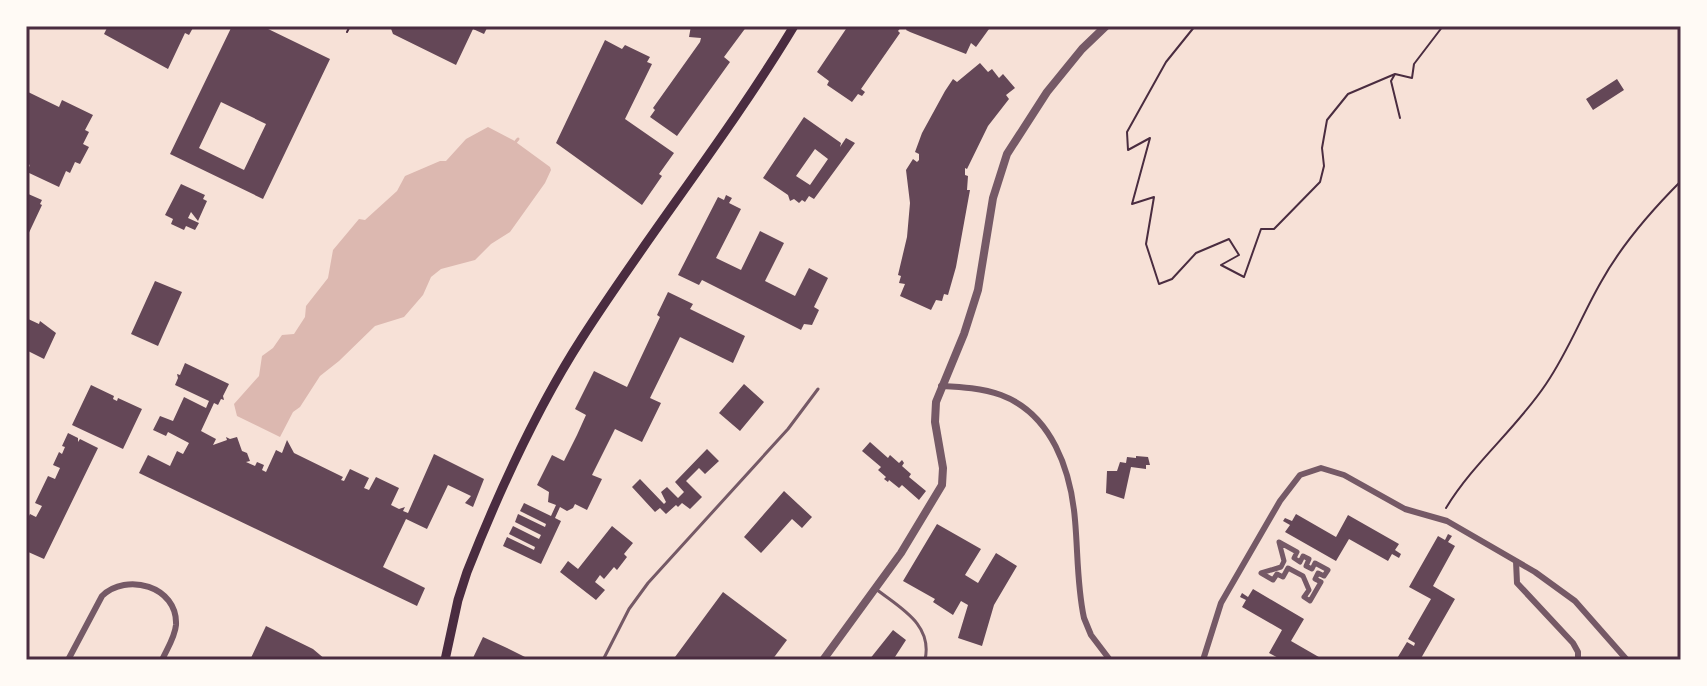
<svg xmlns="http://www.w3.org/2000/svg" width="1707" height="686" font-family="Ubuntu,sans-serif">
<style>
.water{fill:#dcb8b0}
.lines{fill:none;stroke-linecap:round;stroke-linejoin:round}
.stream{stroke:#dcb8b0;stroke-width:3}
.building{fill:#644757;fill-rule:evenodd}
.path{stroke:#4a2c40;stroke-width:2}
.service{stroke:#755966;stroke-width:3}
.pedestrian{stroke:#755966;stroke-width:5}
.minor{stroke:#755966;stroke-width:6}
.tertiary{stroke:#755966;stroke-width:8}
.secondary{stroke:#4a2c40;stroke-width:9}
.neatline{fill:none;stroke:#4a2c40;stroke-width:3}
</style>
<rect width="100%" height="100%" fill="#f7e1d7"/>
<path class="water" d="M488,127L513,140L550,167L551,170L545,183L510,232L491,244L475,260L441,269L431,277L423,295L404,317L375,326L339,361L320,376L300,407L293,412L280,437L237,416L234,404L259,376L262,356L273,348L282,335L294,334L305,317L306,306L328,278L333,250L359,219L365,220L397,191L405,176L440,161H446L466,139Z"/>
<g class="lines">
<path class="stream" d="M512,146L518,139"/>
</g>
<path class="building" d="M108,26H194L189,35L185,33L168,69L104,34Z
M232,26H262L330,59L263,199L170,154ZM221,102L266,124L244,170L199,148Z
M390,26H488L484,34L473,29L456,65L393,34Z
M691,26H747L724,57L730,62L677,136L650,117L655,110L653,108L700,42L701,38L689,37Z
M848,26H902L898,31L900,33L861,89L865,92L862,96L858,94L852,102L827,85L829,81L817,72Z
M908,26H985L989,29L976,47L971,43L966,54L910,32L906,30Z
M605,40L622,49L625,45L650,57L647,62L652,64L625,119L674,153L659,174L662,176L642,205L556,143Z
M980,63L988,72L992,69L999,78L1003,74L1015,88L1006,95L1009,99L988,126L967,169L965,168V175L968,176L967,190H970L956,267L948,295L944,294L942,301L936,300L931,310L900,296L905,284L899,283L901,276L898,275L907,237L910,203L906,170L913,159L917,162L919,160V154L915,152L922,133L945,91L953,79L957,82Z
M1617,79L1624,90L1593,110L1586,99Z
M26,91L59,107L62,100L93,115L85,130L89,132L83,144L89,147L80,164L75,162L70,173L66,171L59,187L27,172L30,165L26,163Z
M804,117L841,143L840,147L846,138L855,143L814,199L809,196L805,202L802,200L799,203L794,199L790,201L788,195L763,178ZM815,149L828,159L810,185L796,176Z
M181,184L205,195L203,199L207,201L198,221L191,212L188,218L199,223L195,230L186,226L184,230L171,224L173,219L165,215Z
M26,193L42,200L40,204L42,205L26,239Z
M726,195L732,198L729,203L741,209L716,258L741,270L760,231L784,243L765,281L795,296L809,268L828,278L814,307L819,310L812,325L804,324L801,330L702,280L699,285L678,275L718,197L724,200Z
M155,281L182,292L158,346L131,334Z
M668,292L693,304L690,309L745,336L733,363L680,337L650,398L661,403L642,442L615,429L592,475L602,479L587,510L575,504L573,508L567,511L560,507L555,518L561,521L541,564L503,546L507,537L534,550L535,547L509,534L513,526L539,539L541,535L515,522L518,514L545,527L546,524L520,511L524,503L551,516L556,505L548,502L549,492L537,485L552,455L564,461L577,435L586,415L575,409L594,371L627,387L660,317L657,315Z
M26,318L39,324L40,321L56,333L44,359L26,350Z
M185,363L229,384L223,396L224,400L221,399L218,405L214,403L201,431L216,439L213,445L227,440L226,437L230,439L237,437L242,451L247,453L250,461L246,462L255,466L257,462L264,465L262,470L266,472L276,450L282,453L287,440L294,453L343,477L341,480L344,481L350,469L369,478L364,488L369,490L376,477L399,488L391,505L399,509L405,507L403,511L408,513L434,454L484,479L473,507L465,503L471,496L448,485L427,529L406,519L383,567L425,588L417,606L139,473L148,455L170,466L177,451L183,454L189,443L168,432L166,436L153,430L160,416L173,421L184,397L206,408L209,401L175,385L178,378L177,374L180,375Z
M744,384L764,402L740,431L719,413Z
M91,385L114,396L113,399L117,401L118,398L142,409L123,449L72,425Z
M68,433L78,438V442L80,439L98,448L44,559L26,551V522L30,514L36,517L42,506L35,503L48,476L55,479L60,468L53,465L59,452L62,454L65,447L62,446Z
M870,442L888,458L890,455L899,463L902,460L904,463L902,466L911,474L909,477L926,491L919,500L902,485L899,488L889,480L888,482L884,479L886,477L878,470L881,467L862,451Z
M707,449L719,461L705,474L699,468L686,481L702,497L690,509L682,503L678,507L676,505L666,514L660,508L655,512L632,487L640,479L664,504L666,502L661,492L667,487L678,498L684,492L675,482Z
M1136,456L1148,457L1150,465H1146V469L1131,467L1124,499L1106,493L1107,471H1117L1120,462L1126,463L1127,457L1136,458Z
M784,491L812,517L802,528L792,519L761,553L744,537Z
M1296,514L1336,537L1348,515L1399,544L1395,550L1401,554L1399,558L1392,554L1388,561L1349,539L1336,561L1285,532L1290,525L1283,521L1285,518L1292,521Z
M937,524L981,549L965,575L978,583L996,553L1017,566L994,605L982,646L958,638L968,605L961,601L953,615L933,602L935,599L903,581Z
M612,526L633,543L624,554L627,557L617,570L614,567L604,579L600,575L595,582L605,590L596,600L560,572L568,561L578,569Z
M1448,534L1452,536L1448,542L1455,546L1433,586L1455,599L1420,660H1396L1407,642L1414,646L1415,643L1408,639L1431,599L1409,587L1438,536L1445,540Z
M1253,589L1304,619L1291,641L1324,660H1282L1269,653L1282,630L1242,607L1246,600L1240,597L1242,593L1248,597Z
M723,592L787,640L772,660H679L675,657Z
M266,626L313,649L326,660H250Z
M893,630L906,640L893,660H869Z
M483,637L507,648L531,660H472Z"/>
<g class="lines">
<path class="path" d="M1195,26L1166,62L1127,132L1128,150L1150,138L1132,204L1154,197L1146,244L1159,284L1172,279L1196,253L1229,239L1239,255L1221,265L1244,277L1261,229H1274L1320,182L1324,166L1322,148L1327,120L1348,94L1395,74
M347,32L350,26
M1400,118L1391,81L1395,74L1412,78L1414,64L1443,26
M1446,508C1474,462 1516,429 1546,384C1568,352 1582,315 1601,282C1622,244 1651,211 1681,181"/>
<path class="service" d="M876,589C900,608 933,624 925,660
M603,660L629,609L648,583L788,429L818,389"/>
<path class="pedestrian" d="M1279,542L1297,552L1294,558L1300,562L1303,556L1309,559L1306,566L1312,569L1315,563L1328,570L1324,576L1318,573L1315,579L1321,582L1310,601L1304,597L1309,590L1303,576L1288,568L1283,577L1277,574L1273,580L1261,573L1281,567L1284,561Z"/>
<path class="minor" d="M941,386C961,387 982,388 1001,395C1052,414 1071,471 1075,520C1078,553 1077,586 1084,618L1091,635L1110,660
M1516,561L1517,583L1573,643L1578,652V660
M68,660L102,596C126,572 178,586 176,625C175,637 167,649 162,660
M1203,660L1221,603L1280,501L1300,475L1321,468L1344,475L1405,509L1447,521L1535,572L1575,601L1627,660"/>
<path class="tertiary" d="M823,660L901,553L942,485L943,468L935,422L936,402L964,334L978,290L993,198L1007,154L1047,92L1082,49L1106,26"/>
<path class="secondary" d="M445,660L458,600L467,572C499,491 535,411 582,338C650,232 729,134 794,26"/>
</g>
<rect width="1707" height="686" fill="none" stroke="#fffaf5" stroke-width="56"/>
<rect x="28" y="28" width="1651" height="630" class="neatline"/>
</svg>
